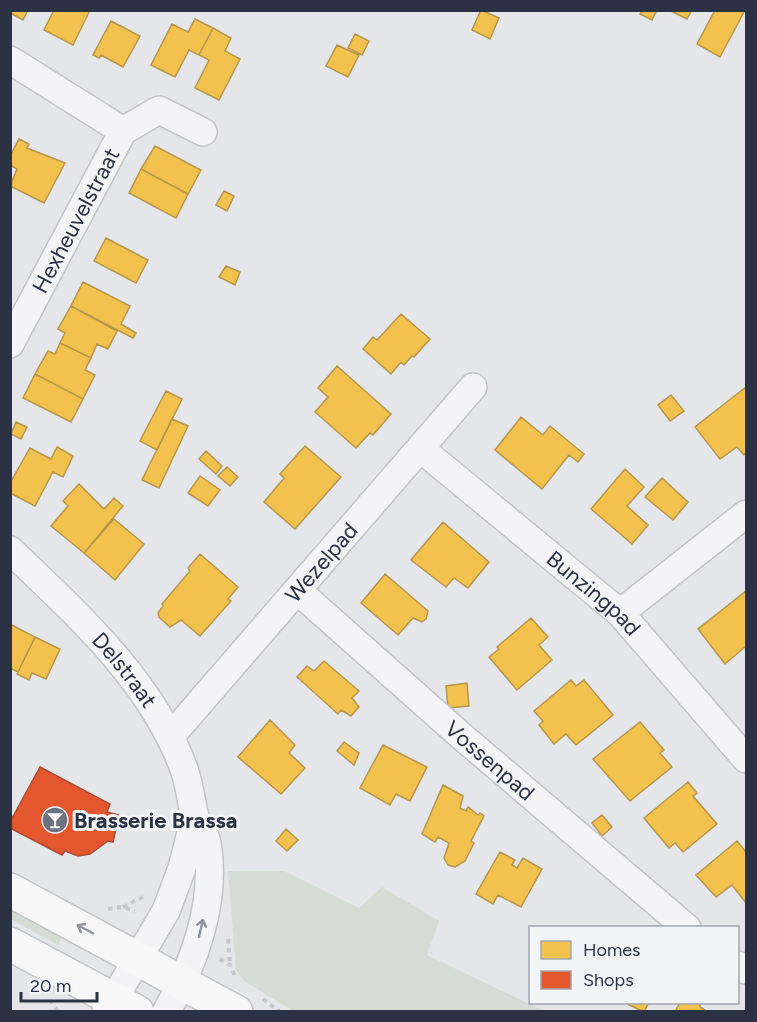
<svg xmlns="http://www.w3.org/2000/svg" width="757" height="1022" font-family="Figtree,sans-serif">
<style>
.green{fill:#d4ddd4}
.homes{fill:#f2c14e;stroke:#b6964b;stroke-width:1.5}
.shops{fill:#e4572e;stroke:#ac4c35;stroke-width:1.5}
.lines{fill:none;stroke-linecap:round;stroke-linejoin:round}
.minor-casing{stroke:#c2c4c7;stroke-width:30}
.primary-casing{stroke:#c0c3c7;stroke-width:36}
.path{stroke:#c5c7cb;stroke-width:4;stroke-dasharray:4.5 4.5;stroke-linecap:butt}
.minor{stroke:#f4f4f6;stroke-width:27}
.primary{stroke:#f7f7f8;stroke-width:33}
.oneway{stroke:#8f939d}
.oneway2{stroke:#90949e}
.labels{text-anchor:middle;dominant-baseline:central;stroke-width:6;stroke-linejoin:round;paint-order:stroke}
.street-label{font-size:22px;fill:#2a3244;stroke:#f2f4f8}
.poi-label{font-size:22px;font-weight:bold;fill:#2a3244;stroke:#f2f4f8;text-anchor:start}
</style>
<rect width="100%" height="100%" fill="#e4e6e9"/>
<path class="green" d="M228,871H284L359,908L382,887L439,921L427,955L544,1011H293L244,981L236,970Z
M10,902L65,931L58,945L11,919Z"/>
<path class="homes" d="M10,10H28L23,20L10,13Z
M54,10H90L73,45L44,30Z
M481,10L499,18L490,39L472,30Z
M643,10H657L652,20L640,14Z
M669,10H692L687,19Z
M715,10H745L720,57L697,44Z
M195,19L213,28L199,55L189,50L175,77L151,65L172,24L188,32Z
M111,21L140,36L123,67L101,55L99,58L93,55Z
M213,28L231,38L225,51L240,59L219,100L195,88L209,60L199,55Z
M355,34L369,41L362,55L348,48Z
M337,45L359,55L348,77L326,66Z
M19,139L29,144L27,148L65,163L44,203L10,186L17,169L10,165V156Z
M155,146L201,170L188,194L141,169Z
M141,169L188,194L176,218L129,193Z
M224,191L234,196L227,211L216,205Z
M106,238L148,260L136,283L94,261Z
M226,266L240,272L235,285L219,277Z
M83,282L130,306L121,324L136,333L133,338L71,306Z
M71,306L117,331L108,349L97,344L91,358L60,343L65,333L58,329Z
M401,314L430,339L414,357L412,356L404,365L401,362L391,374L363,349L373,337L377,340Z
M60,343L91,358L85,370L95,375L83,399L35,374L48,351L55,354Z
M337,366L391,414L373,435L370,433L356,448L315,412L328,397L318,388Z
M35,374L83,399L71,422L23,398Z
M746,387V453L744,455L737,447L720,459L695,427Z
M166,391L182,399L157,450L140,441Z
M671,395L684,411L670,421L658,405Z
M521,417L543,435L550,426L584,454L578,462L569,455L542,489L495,450Z
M172,419L188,426L159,488L142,480Z
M16,422L27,427L21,439L11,434Z
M305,446L341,477L295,529L264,502L284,478L280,474Z
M57,447L73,456L63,477L53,472L35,506L10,493V483L30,448L51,459Z
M206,451L222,466L216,474L199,459Z
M227,467L238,477L230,486L218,476Z
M625,469L644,487L627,506L648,525L632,544L591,509Z
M200,476L220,490L208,506L188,493Z
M662,478L688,502L673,520L645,497Z
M79,484L104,509L114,498L123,506L84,553L51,526L68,506L63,501Z
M114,519L144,544L115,580L84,553Z
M443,522L489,562L468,588L454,578L446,587L411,560Z
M200,554L238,587L228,599L231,601L200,636L181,620L170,627L159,617L158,613L163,606L162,604L190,571L188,568Z
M385,574L428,611L426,619L422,622L413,618L398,635L361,603Z
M746,591V646L725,664L698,629Z
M531,618L548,637L539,645L552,660L517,690L489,657L499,649L497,647Z
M10,624L35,637L18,672L10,668Z
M35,637L60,649L46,679L32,673L29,680L17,674Z
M324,661L359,691L352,698L359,707L351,716L341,710L338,714L297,677L307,666L314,671Z
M571,680L576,686L584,680L613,715L576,745L566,734L554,744L539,725L543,721L534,711Z
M467,683L469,706L448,708L446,686Z
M270,720L295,745L289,753L305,768L281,794L238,757Z
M640,722L664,750L660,753L672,767L630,801L593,759Z
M344,742L359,753L354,765L337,751Z
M383,745L427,767L410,801L396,794L390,805L360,788Z
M688,782L697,793L693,796L717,824L683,852L675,843L669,848L644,818Z
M443,785L463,796L460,808L466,811L468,807L478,815L480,813L484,816L471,841L474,843L465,861L455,867L448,865L444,858L449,843L438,837L435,842L422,834Z
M602,815L612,827L602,836L592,823Z
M286,829L298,840L287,851L276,841Z
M737,841L746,852V903L732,885L716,897L696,875Z
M500,852L515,860L512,865L517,868L523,858L542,869L521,907L498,895L493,904L476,894Z
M623,1002H649L644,1012Z
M680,1002H700V1007L708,1012H675Z"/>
<path class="shops" d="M40,767L110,804L107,812L119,815L113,842L108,841L90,854L78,856L65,851L62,855L10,828V822Z"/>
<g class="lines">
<defs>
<g id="minor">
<path d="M10,60L123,131"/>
<path id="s1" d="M10,344L123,131L159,110L203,132"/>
<path id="s2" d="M421,449L620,613L746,759"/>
<path id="s3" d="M10,550C77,614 152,681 184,769C189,783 191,799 194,814C197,824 205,832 207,843C217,899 195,964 166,1012"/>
<path id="s4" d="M298,591L459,734L687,928"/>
<path d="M620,613L746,514"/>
<path id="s5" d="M170,737L473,387"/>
<path d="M738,965L746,970"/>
<path d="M106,1012L166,911L182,868L195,817"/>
</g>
<path id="primary" d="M10,890L236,1012
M10,944L137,1012"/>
</defs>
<use href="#minor" class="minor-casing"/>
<use href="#primary" class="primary-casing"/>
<path class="path" d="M123,907L143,897
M108,909L123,907L135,911
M228,939L230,964
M220,959L230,965L236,978
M263,999L280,1012
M50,1000L58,1012"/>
<use href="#minor" class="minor"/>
<use href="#primary" class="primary"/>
</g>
<defs><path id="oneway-shaft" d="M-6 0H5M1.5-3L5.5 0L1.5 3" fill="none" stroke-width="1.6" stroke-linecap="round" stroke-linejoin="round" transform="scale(1.5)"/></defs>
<use class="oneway" href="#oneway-shaft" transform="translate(201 928) rotate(-77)"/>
<use class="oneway2" href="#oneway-shaft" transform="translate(85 929) rotate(-152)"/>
<defs>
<symbol id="bar-disc" viewBox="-11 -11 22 22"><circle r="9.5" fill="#6b717e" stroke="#f2f4f8"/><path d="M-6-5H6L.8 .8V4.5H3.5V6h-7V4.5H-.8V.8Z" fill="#fff"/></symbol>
</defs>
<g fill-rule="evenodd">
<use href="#bar-disc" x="40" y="805" width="30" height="30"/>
</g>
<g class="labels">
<g class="street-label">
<text stroke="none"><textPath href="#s1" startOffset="140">Hexheuvelstraat</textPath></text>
<text stroke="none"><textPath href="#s5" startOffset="231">Wezelpad</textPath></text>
<text stroke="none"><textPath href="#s2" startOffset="225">Bunzingpad</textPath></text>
<text stroke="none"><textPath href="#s3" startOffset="166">Delstraat</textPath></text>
<text stroke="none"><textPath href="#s4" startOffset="256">Vossenpad</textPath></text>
</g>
<g class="poi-label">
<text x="74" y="820">Brasserie Brassa</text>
</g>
</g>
<rect width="757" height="1022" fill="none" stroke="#2a3244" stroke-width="24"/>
<rect x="529" y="926" width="210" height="78" fill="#f2f4f8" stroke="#a2a6b0" stroke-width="1.5"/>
<rect x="541" y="941" width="30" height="18" fill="#f2c14e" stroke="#a2a6b0" stroke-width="1.5"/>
<text x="583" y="956" font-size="18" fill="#2a3244">Homes</text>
<rect x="541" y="971" width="30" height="18" fill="#e4572e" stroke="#a2a6b0" stroke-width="1.5"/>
<text x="583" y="986" font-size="18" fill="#2a3244">Shops</text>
<path d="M21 992v9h76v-9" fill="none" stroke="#2a3244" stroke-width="3"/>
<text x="30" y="992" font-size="18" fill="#2a3244" stroke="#f2f4f8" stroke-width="4.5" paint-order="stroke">20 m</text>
</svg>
